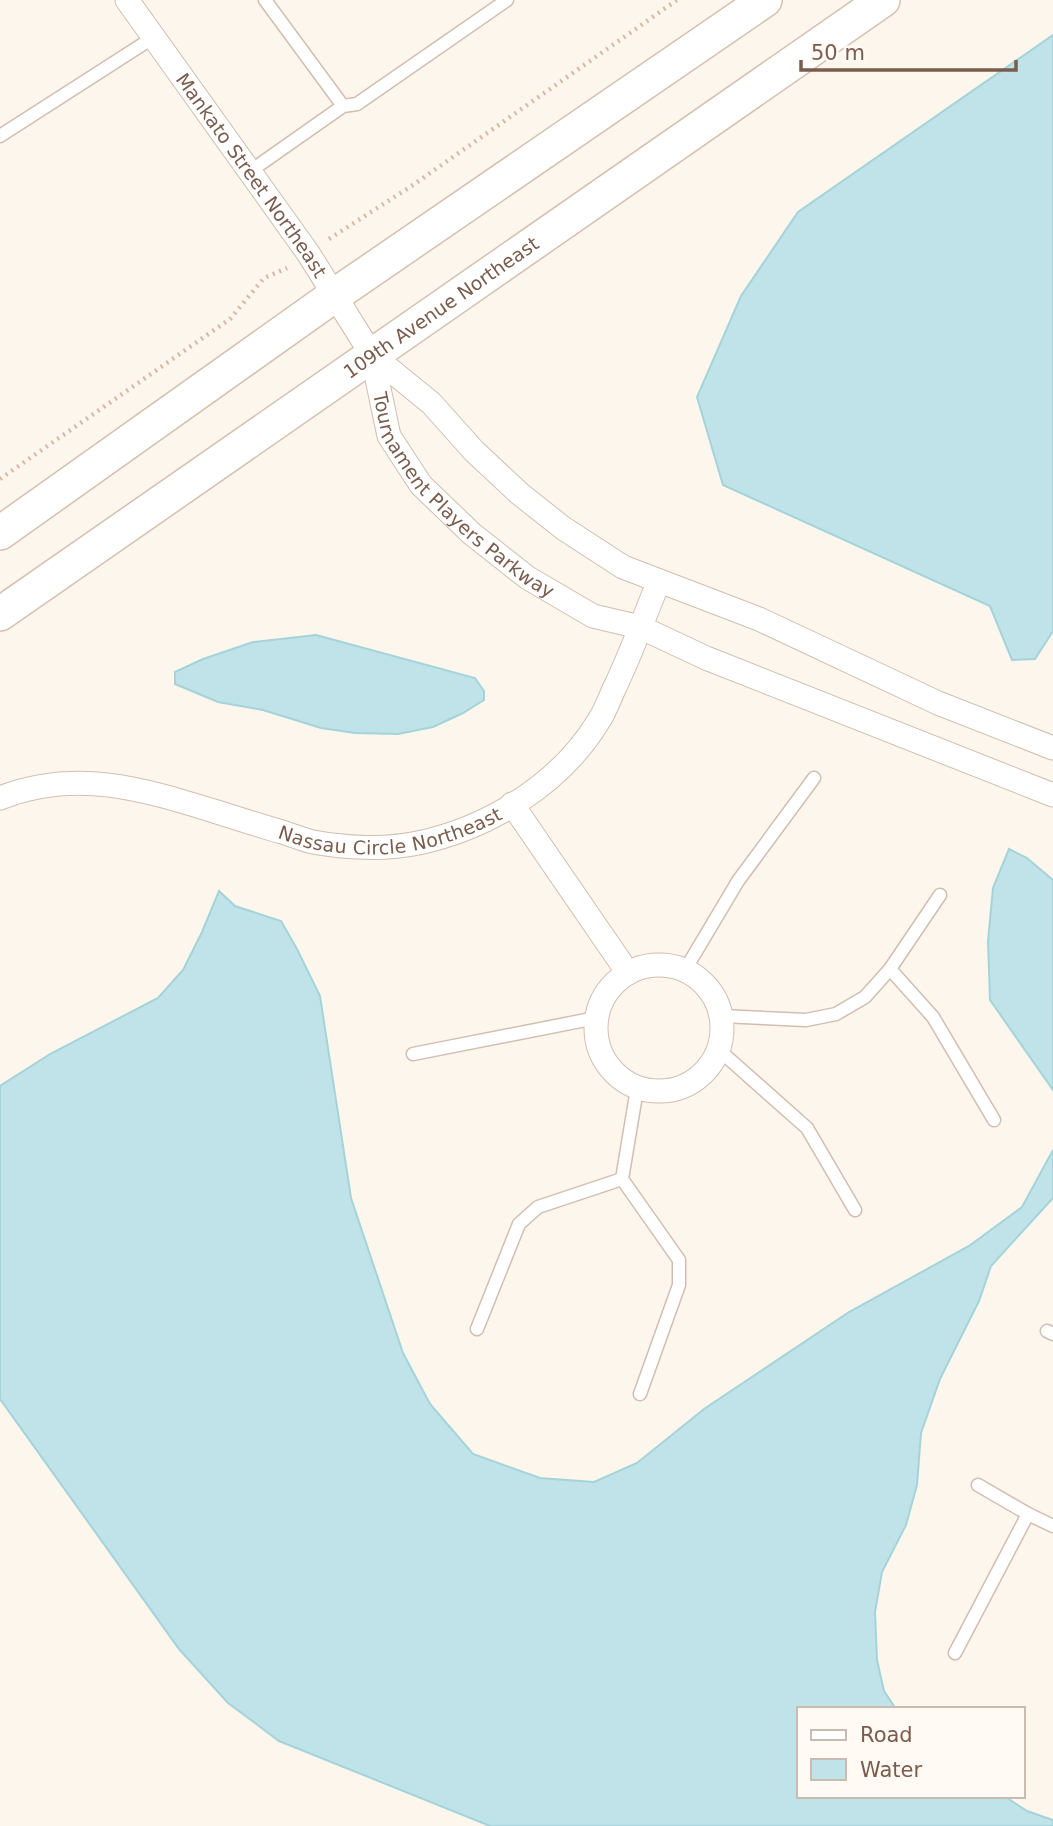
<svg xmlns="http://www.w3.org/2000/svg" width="1053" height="1826" font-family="'DejaVu Sans',sans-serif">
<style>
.water{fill:#bfe3e8;stroke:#a5d3da;stroke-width:2}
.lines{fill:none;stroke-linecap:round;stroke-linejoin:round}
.service-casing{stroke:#d1beb0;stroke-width:15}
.minor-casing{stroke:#d1beb0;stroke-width:25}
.secondary-casing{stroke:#d6c0b0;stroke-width:36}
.path{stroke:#d9b8a5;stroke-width:4.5;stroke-dasharray:2 5;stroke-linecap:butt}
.service{stroke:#fff;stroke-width:12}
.minor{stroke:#fff;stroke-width:23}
.secondary{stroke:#fff;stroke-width:33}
.labels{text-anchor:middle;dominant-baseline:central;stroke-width:7;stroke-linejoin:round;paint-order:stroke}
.street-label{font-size:19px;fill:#7a5c4d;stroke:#fffaf3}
</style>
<rect width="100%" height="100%" fill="#fdf6ec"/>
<path class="water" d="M1053,35V631L1035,659L1012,660L990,606L723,485L697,397L741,296L798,212Z
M316,635L475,678L484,691V700L463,713L433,727L398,734L355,733L321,728L263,710L218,702L175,684V672L203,659L253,642Z
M1009,849L1027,858L1053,880V1090L990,1000L988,941L993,888Z
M219,891L235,906L281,921L297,949L320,996L351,1198L403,1353L430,1404L473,1454L540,1478L594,1482L637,1463L704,1409L849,1312L969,1246L1022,1207L1053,1150V1198L991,1266L979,1301L940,1379L921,1433L917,1485L906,1525L882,1572L875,1612L877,1660L884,1691L896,1709H799V1796H1004L1027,1811L1053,1820V1826H490L279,1741L228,1703L179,1649L0,1399V1086L50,1054L158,998L183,970L202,932Z"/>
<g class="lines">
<defs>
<path id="service" d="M343,106L357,104L507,0
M0,136L154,37
M249,172L343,106L265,0
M890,969L933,1017L994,1120
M685,970L738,881L814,778
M722,1016L806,1020L836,1014L865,997L890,969L940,895
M719,1050L807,1128L855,1210
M413,1054L596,1018
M637,1089L622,1179L679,1260V1285L640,1394
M477,1329L519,1224L538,1207L622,1179
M1047,1331L1053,1334
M978,1485L1028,1514L1053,1526
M955,1653L1028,1514"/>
<g id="minor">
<path id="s1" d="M127,0L308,253L372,355L431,403L474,451L520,494L563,528L623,567L759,619L938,703L1053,748"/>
<path id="s2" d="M372,355L389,436L421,485L472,534L528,578L593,616L640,627L706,658L1053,795"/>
<path id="s3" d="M0,798C76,768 143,789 217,812C239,819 261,826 282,832C292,835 303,840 313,842C345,848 386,850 418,843C489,828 560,784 598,722C605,712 609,700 614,689C631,654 644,617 659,581"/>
<path d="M512,804L628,973"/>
<circle cx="659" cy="1028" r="63"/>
</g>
<g id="secondary">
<path d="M0,533L335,295L765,0"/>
<path id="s4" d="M0,614L883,0"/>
</g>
</defs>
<use href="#service" class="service-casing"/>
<use href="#minor" class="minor-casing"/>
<use href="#secondary" class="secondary-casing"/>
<path class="path" d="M329,239L413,185L677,0
M0,479L230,319L264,278L287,268"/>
<use href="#service" class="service"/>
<use href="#minor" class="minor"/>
<use href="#secondary" class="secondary"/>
</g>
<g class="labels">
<g class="street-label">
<text stroke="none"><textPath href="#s1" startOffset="215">Mankato Street Northeast</textPath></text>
<text stroke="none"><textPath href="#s4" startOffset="537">109th Avenue Northeast</textPath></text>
<text stroke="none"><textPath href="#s2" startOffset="175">Tournament Players Parkway</textPath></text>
<text stroke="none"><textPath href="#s3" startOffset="402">Nassau Circle Northeast</textPath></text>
</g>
</g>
<rect x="797" y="1707" width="228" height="91" fill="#fffaf3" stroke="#cabbb1" stroke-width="2"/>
<rect x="811" y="1730" width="35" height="10" fill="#ffffff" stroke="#cabbb1" stroke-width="2"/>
<text x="860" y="1742" font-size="21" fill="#7a5c4d">Road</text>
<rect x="811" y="1759" width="35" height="21" fill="#bfe3e8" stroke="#cabbb1" stroke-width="2"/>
<text x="860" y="1777" font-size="21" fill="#7a5c4d">Water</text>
<path d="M801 60v10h215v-10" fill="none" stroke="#7a5c4d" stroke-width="3.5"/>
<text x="811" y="60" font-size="21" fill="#7a5c4d" stroke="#fffaf3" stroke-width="5" paint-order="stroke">50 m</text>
</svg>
